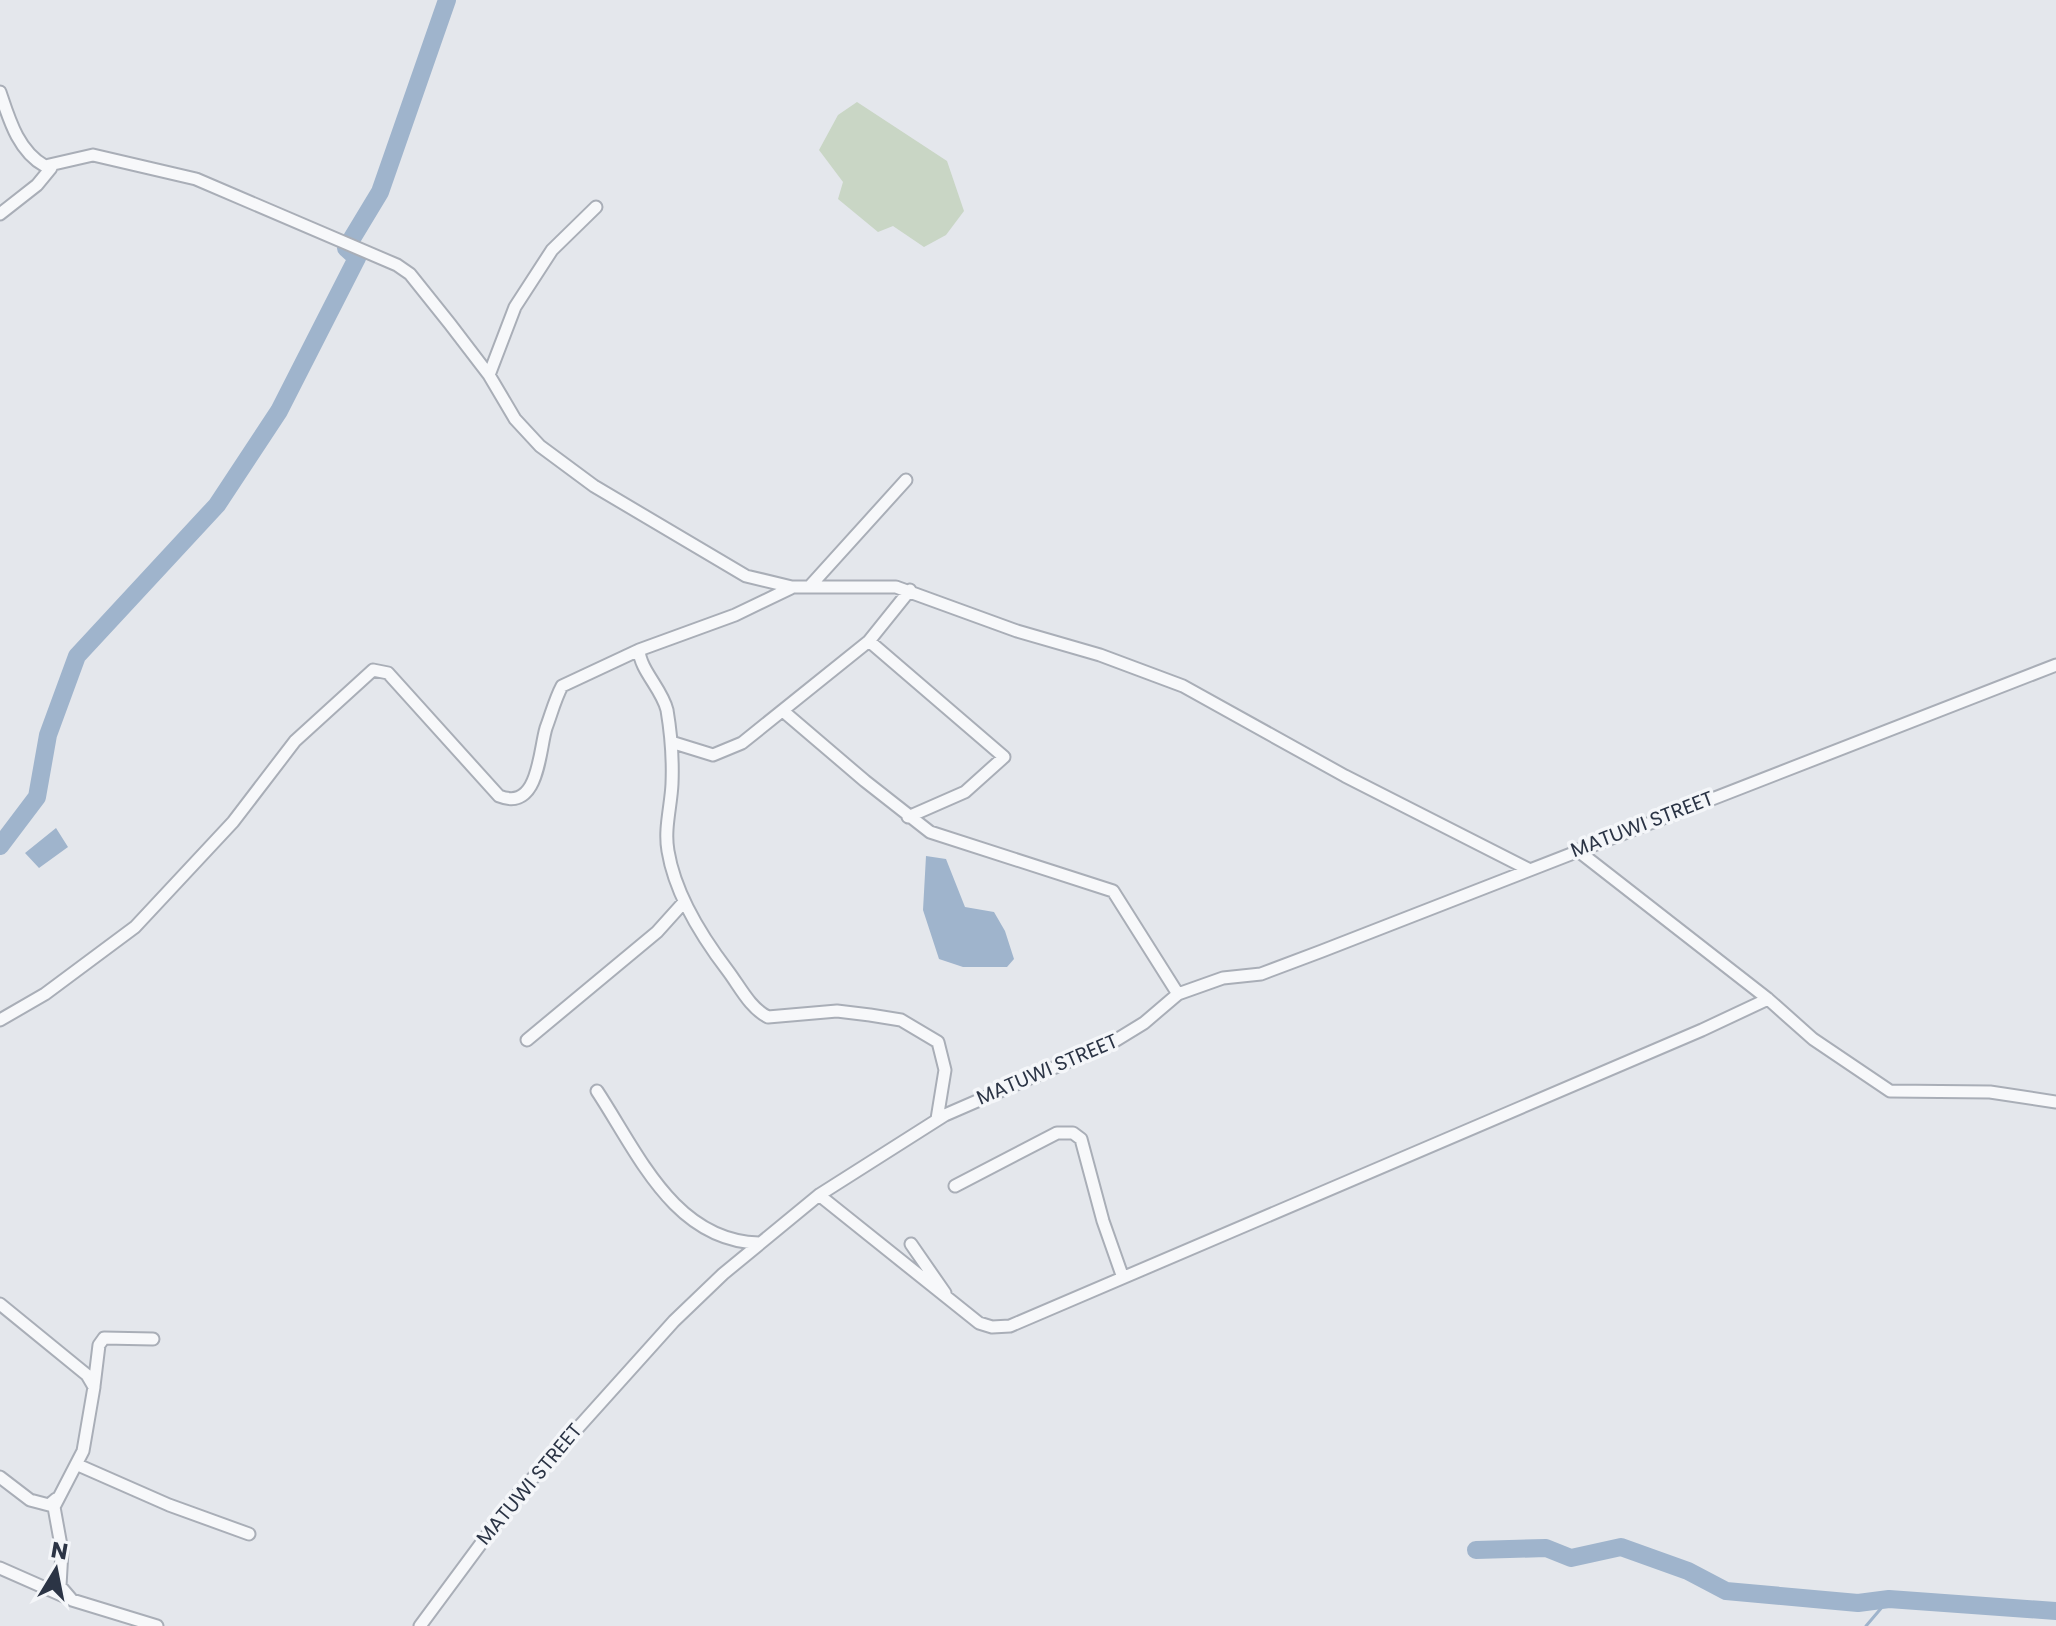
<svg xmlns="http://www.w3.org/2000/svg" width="2056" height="1626" font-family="Poppins,sans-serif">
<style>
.green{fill:#c9d6c5}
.water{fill:#9fb4cc}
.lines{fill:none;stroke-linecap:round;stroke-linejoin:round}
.stream{stroke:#9fb4cc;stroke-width:3}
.river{stroke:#9fb4cc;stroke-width:18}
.street-casing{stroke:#a9aeb7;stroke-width:15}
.street{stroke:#f7f8fa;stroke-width:11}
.labels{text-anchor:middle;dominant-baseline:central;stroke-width:7;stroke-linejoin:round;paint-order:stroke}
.street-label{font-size:20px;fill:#2b3445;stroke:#f4f6f9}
</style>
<rect width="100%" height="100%" fill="#e4e7ec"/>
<path class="green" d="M857,102L947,161L964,211L946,235L924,247L893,226L878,232L838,199L843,182L819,150L838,115Z"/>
<path class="water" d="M56,828L68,847L39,868L25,853Z
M926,856L946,859L965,907L994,912L1005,931L1014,959L1007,967H963L939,959L923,910Z"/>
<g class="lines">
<path class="stream" d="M1866,1626L1889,1599"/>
<path class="river" d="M351,240L380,192L447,0
M0,846L37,797L48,735L77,656L217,505L279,411L357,258L346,248
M1476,1550L1546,1548L1571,1558L1621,1547L1688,1571L1726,1591L1858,1603L1889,1599L2056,1611"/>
<defs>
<path id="street" d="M0,92C9,119 18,151 45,166L93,155L196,179L397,265L410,274L450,324L489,375L515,419L540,446L594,486L746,576L792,587H896L1017,631L1100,655L1183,686L1345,776L1528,869
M0,214L37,185L51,168
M489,375L515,307L552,250L596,207
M811,585L906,480
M791,588L735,615L639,650C640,670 662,689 667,710C671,734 673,760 672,784C671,806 664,829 668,851C675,894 702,937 728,971C740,987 750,1008 768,1017L837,1011L870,1015L901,1020L938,1042L945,1070L937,1119
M869,641L1004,757L965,792L908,817
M783,711L865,781L930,832L1113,891L1178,994
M671,742L713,755L742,743L869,641L910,590
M1577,850L1768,999L1813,1039L1890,1091L1990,1092L2056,1102
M0,1020L45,994L135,927L233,822L295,741L373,670L388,673L499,796C539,812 539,751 546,728C551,715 555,699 562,686L639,650
M527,1040L657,932L684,902
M597,1091C638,1153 674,1241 759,1243
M955,1186L1057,1133H1073L1081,1139L1103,1221L1122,1275
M819,1195L979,1323L992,1327L1010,1326L1702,1030L1768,999
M911,1244L945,1293
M0,1304L87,1375L94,1387L83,1451L54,1507L62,1551L60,1586L72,1600L157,1626
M94,1386L99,1345L104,1338L153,1339
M78,1465L169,1505L249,1534
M0,1477L30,1500L49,1505L56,1499
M0,1568L68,1598
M420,1626L514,1499L674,1321L723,1274L819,1195L945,1115L1113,1042L1144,1023L1178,994L1223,978L1261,974L1322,951L2056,665"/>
</defs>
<use href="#street" class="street-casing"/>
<use href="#street" class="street"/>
</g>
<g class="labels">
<g class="street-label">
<text transform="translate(1642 824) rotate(-21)">MATUWI STREET</text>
<text transform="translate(1047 1069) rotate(-23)">MATUWI STREET</text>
<text transform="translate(529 1484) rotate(-50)">MATUWI STREET</text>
</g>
</g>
<g transform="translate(56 1570) rotate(10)" stroke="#f4f6f9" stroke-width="6" paint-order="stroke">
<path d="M0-6L14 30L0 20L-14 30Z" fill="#2b3445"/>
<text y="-12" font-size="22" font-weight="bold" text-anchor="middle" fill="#2b3445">N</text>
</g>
</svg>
